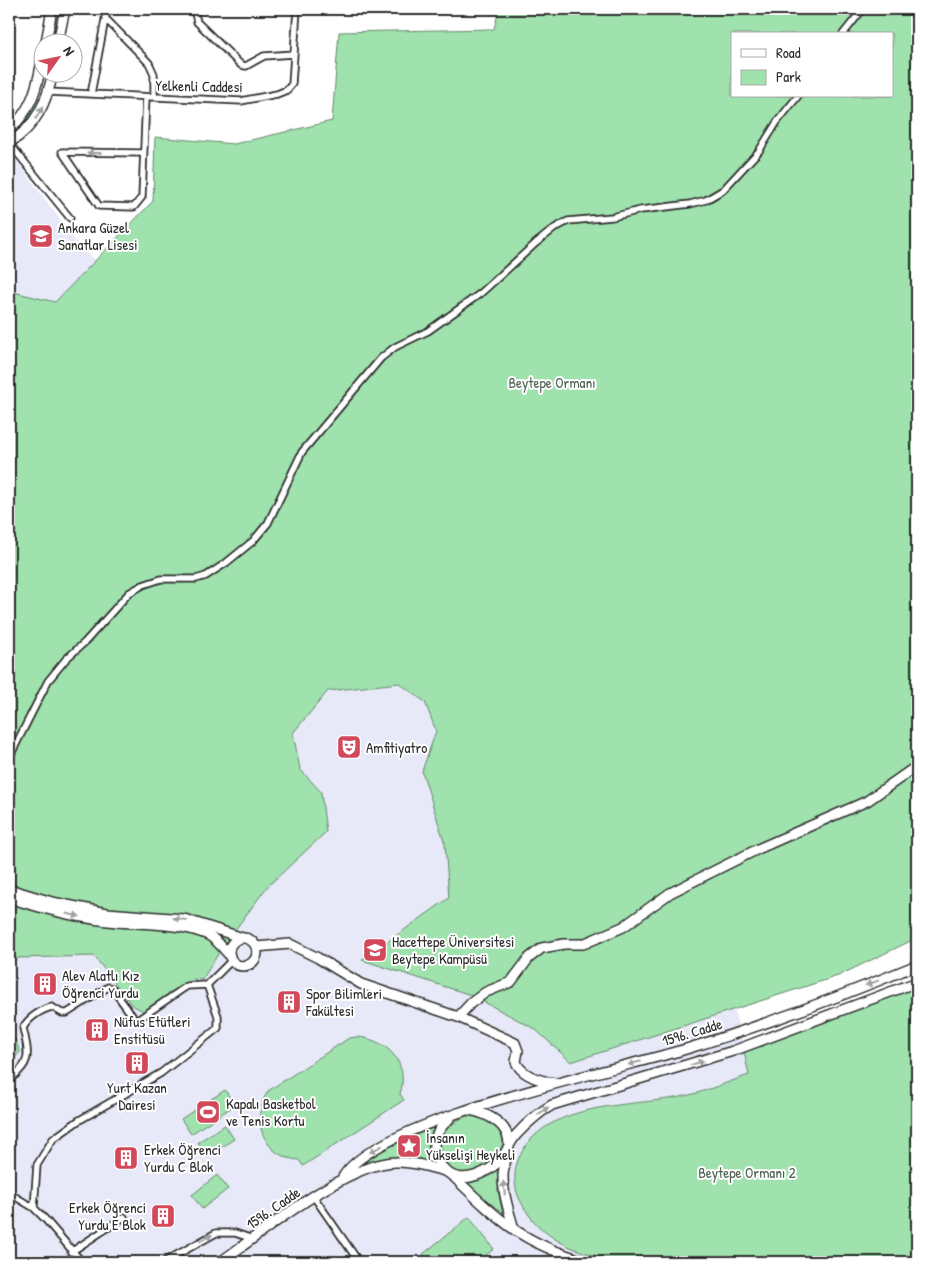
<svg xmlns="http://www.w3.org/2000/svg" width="926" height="1271" font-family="'Patrick Hand',sans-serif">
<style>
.built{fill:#e7e9f8}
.green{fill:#9fe2ad;stroke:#65866c;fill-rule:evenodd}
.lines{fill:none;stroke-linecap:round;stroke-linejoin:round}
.street-casing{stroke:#2b2b2b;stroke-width:9}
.secondary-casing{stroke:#2b2b2b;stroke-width:12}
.street{stroke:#fff;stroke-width:5.5}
.secondary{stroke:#fff;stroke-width:9}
.oneway{fill:#a0a0a0}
.labels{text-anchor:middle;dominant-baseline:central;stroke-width:4;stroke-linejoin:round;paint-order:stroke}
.street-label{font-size:15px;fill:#2b2b2b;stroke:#fff}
.poi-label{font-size:15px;fill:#2b2b2b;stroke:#fff;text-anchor:start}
.park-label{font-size:15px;fill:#4e6252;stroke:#fff}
</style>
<rect width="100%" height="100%" fill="#fff"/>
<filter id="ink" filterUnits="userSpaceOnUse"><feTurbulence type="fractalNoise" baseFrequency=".02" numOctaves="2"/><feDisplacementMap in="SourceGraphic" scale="10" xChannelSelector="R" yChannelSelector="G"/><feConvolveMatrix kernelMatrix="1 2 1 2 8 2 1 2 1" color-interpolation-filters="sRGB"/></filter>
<g filter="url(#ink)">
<path class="built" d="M12,154L82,250L96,260L55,302L9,291V156Z
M535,633L717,943L773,1160L795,1262H9V963L18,958L272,691Z"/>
<path class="green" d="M56,9H60L54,42H49Z
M499,9H917V938L838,976L571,1062L535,1029L471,995L362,960L449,898L445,844L422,771L436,731L425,702L399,683L328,691L293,733L300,769L321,792L326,832L267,887L223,946L202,980L194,979L145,1012L132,1005L94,956L18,958L9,963V291L55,302L153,201L155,137L234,144L332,121L339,32L494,29ZM732,34H892V96H732Z
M37,98L42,99L29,123L9,140V134L22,123Z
M917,987V1262H619C577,1252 540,1241 520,1200C514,1189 513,1172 518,1160C542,1101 628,1107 680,1097C703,1093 727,1082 749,1075L744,1052Z
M9,1035L15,1039L20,1052L9,1064Z
M357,1037C387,1039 410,1063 400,1094L404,1100L303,1166L299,1160C264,1158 249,1119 268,1091L349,1038Z
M225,1090L235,1105L191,1134L181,1119Z
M466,1116C477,1115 490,1118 497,1126C520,1152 469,1187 449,1167C429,1145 444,1126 466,1116Z
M225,1125L234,1139L207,1157L198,1142Z
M434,1126L429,1145L430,1163C405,1155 383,1156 359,1167L383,1149Z
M495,1171L499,1175L498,1190L503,1215L475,1192L467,1181L475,1180Z
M217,1175L228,1189L202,1209L192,1195Z
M469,1217L494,1249L477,1262H430L423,1254Z"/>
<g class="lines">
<defs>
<path id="street" d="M194,9L197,22L241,65L246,66L264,56L294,54
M105,18L149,63L154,74V97
M9,21L11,9
M843,34L863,9
M48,92L241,101L277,94L287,90L292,84L297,9
M91,94L107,9
M9,143L70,218
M143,153L62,152L99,206L134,207L142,197L146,97
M9,758L48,681L66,659L85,642L129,593L143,585L161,579H196L206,576L226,563L253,541L268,523L302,452L381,358L395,347L428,331L456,311L481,293L536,243L555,228L568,221L612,217L641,210L690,204L706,200L723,190L759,151L777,122L798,96
M9,1080C32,1063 29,1055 23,1028C28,1018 42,1009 52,1007L62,1013H67L108,987L112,988L136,1021L187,986L207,985L232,960
M9,1193L34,1208L45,1219L82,1262
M314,1197L359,1262
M34,1208L37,1165L53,1139L78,1121L161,1073L218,1028V1016L207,985
M71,1252L124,1217
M164,1262L216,1233H235L253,1239"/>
<path id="secondary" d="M46,42L52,9
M58,42L65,9
M9,130C31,111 37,88 42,61
M9,143C36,127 47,102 53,72
M9,889L52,902L107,913L184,919L243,938
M9,898C44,909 80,919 117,922C146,924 181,923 208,935C216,939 224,949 230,956
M229 952a14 14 0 1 1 28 0a14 14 0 1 1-28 0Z
M256,947L290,944L318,958L361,984L458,1017L515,1043L518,1051L516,1062C522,1076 542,1081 555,1083
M458,1017L471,1003L486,992L511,982L529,958L542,948L564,944H583L623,927L670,893L760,848L867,801L917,766
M469,1110C487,1113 510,1124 509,1146C508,1156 503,1166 503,1176C503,1194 509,1212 514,1229
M449,1119C441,1126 435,1134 434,1145C434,1156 439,1165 447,1172C463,1186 490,1172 502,1158C507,1151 510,1142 516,1135C527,1123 538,1113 552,1105L733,1051L917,982
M343,1177C376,1119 617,1070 686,1049C765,1025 842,996 917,965
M455,1178C502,1223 523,1243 587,1262
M220,1262C263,1233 345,1163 396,1162C412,1161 429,1167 445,1171"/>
</defs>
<use href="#street" class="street-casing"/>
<use href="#secondary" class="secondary-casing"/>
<use href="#street" class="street"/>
<use href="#secondary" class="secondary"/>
</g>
<defs><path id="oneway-solid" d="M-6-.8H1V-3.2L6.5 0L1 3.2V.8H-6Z" transform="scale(1.25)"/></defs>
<g class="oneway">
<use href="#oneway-solid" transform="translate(39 113) rotate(-60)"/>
<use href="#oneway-solid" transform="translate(94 153) rotate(-180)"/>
<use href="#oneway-solid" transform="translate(73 915) rotate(12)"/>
<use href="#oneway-solid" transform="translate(180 919) rotate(-171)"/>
<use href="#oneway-solid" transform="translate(872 983) rotate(160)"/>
<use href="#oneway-solid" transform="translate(635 1063) rotate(165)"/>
<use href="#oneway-solid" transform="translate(697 1063) rotate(-18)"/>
<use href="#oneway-solid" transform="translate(543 1111) rotate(-33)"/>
<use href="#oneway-solid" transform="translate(376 1149) rotate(151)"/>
<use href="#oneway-solid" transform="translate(504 1188) rotate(-97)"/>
<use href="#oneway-solid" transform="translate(206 1238) rotate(-29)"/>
</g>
</g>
<defs>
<symbol id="school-square" viewBox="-11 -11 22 22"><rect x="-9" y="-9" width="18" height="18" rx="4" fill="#d1495b" stroke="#fff"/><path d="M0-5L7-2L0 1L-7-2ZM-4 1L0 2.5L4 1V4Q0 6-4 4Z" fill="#fff"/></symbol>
<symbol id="theatre-square" viewBox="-11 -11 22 22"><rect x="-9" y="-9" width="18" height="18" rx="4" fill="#d1495b" stroke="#fff"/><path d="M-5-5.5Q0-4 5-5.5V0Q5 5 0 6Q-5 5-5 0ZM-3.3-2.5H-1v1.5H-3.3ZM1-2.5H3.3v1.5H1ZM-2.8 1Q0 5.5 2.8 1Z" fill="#fff"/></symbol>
<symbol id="university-square" viewBox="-11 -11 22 22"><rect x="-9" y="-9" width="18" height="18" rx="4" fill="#d1495b" stroke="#fff"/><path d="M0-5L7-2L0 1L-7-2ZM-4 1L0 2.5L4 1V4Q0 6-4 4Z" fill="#fff"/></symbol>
<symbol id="building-square" viewBox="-11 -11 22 22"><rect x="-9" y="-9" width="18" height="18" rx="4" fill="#d1495b" stroke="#fff"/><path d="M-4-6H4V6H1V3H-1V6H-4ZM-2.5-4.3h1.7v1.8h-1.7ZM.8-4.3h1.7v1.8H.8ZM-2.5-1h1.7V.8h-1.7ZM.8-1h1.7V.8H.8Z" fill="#fff"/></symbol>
<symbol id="stadium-square" viewBox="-11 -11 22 22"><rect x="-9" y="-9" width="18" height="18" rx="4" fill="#d1495b" stroke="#fff"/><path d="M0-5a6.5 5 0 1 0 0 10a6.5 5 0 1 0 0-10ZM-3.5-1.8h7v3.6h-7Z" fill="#fff"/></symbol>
<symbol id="sight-square" viewBox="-11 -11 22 22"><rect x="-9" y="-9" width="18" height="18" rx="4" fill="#d1495b" stroke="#fff"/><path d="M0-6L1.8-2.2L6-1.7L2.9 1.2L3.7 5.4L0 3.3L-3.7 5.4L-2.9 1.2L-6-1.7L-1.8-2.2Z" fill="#fff"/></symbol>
</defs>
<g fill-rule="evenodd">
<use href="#school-square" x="27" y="222" width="28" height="28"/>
<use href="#theatre-square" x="335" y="733" width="28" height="28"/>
<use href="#university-square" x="361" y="936" width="28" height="28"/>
<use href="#building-square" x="31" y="970" width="28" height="28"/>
<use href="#building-square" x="275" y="988" width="28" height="28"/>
<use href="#building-square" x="83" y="1016" width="28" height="28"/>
<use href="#building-square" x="123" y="1049" width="28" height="28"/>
<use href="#stadium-square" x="194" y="1098" width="28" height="28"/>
<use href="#sight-square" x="395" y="1132" width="28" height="28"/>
<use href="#building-square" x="112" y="1144" width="28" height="28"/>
<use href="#building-square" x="149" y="1202" width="28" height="28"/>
</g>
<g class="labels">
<g class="street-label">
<text transform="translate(199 86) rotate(1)">Yelkenli Caddesi</text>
<text transform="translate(692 1032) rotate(-17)">1596. Cadde</text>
<text transform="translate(273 1208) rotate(-35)">1596. Cadde</text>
</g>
<g class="poi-label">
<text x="58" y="227">Ankara Güzel<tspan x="58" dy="17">Sanatlar Lisesi</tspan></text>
<text x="366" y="747">Amfitiyatro</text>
<text x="392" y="941">Hacettepe Üniversitesi<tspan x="392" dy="17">Beytepe Kampüsü</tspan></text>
<text x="62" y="975">Alev Alatlı Kız<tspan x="62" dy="17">Öğrenci Yurdu</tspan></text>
<text x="306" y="993">Spor Bilimleri<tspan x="306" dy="17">Fakültesi</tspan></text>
<text x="114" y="1021">Nüfus Etütleri<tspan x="114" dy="17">Enstitüsü</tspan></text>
<text x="137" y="1087" text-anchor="middle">Yurt Kazan<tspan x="137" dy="17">Dairesi</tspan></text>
<text x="226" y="1103">Kapalı Basketbol<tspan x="226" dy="17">ve Tenis Kortu</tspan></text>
<text x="426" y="1137">İnsanın<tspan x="426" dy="17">Yükselişi Heykeli</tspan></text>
<text x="144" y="1149">Erkek Öğrenci<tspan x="144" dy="17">Yurdu C Blok</tspan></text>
<text x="146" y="1207" text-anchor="end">Erkek Öğrenci<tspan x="146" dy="17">Yurdu E Blok</tspan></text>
</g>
<g class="park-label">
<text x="552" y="382">Beytepe Ormanı</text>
<text x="747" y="1172">Beytepe Ormanı 2</text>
</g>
</g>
<rect width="926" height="1271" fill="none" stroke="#fff" stroke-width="30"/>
<rect x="15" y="15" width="896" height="1241" fill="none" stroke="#2b2b2b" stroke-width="2" filter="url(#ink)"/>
<rect x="731" y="32" width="162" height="65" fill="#ffffff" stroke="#aaaaaa"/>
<rect x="741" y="49" width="25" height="8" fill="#ffffff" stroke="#aaaaaa"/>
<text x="776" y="58" font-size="15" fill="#2b2b2b">Road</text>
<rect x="741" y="70" width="25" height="15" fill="#9fe2ad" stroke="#aaaaaa"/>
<text x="776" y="82" font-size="15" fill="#2b2b2b">Park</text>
<g transform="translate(58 58) rotate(57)"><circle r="24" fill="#ffffff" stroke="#aaaaaa"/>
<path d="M0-4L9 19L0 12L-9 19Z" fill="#d1495b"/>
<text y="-8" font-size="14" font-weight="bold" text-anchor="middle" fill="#2b2b2b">N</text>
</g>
</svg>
